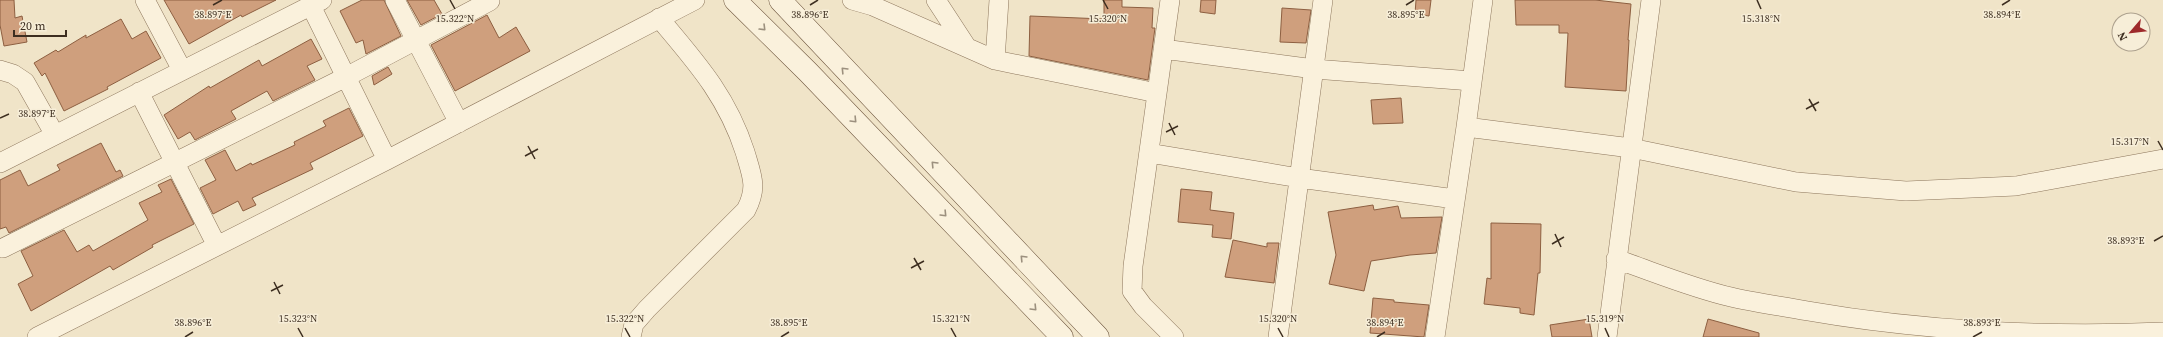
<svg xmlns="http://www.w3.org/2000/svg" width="2163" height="337" font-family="'Source Serif 4',serif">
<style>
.building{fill:#cf9f7d;stroke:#8d5f41}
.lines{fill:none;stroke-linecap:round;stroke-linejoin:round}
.street-casing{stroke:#8d765c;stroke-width:20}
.secondary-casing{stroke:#6f573f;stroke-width:23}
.street{stroke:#faf1dc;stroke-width:19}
.secondary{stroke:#faf1dc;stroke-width:22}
.oneway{stroke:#9c907e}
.ticks{fill:none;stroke:#3d2e20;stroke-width:1.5}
.ticks-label{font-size:10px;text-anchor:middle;fill:#3d2e20;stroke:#f7eed8;stroke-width:3;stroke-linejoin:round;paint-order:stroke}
</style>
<rect width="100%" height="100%" fill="#f0e4c8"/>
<path class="building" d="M0,0H14L15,18L22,16L27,42L4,46L0,25Z
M164,0H276L242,17L241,15L189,44Z
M362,0H384L401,36L366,54L363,40L356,43L340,11Z
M407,0H434L442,14L421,25Z
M1104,0H1122V7L1153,8L1152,28H1155L1148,80L1029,56L1030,16L1104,19Z
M1201,0H1216L1215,14L1200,12Z
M1416,0H1431L1429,16L1415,14Z
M1515,0H1595L1631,4L1628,40H1629L1626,91L1565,87L1568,33H1559V25H1516Z
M1282,8L1311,10L1306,43L1280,42Z
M487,15L499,38L516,27L530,51L455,91L431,45Z
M121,19L132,39L146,31L161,58L107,87L108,89L64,111L45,73L42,76L34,63L56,50L58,52L86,35V38Z
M311,39L322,59L307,66L315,80L273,101L267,91L231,111L236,119L195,140L190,132L178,139L164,115L209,86L210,88L259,60L262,66Z
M388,67L392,74L374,85L372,76Z
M1401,98L1403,123L1373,124L1371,100Z
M349,108L363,136L310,163L313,169L252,198L256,205L243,211L238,201L213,214L200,188L216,180L205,160L225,150L236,171L251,163L252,165L295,145L294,142L326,126L323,121Z
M101,143L116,172L120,170L123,176L9,233L6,227L0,229V180L20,170L28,186L60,170L57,165Z
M171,179L194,224L152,245L153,247L113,270L110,266L31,311L18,284L33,276L21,251L64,230L77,252L89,245L93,251L148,220L139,203L162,192L158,185Z
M1181,189L1212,192L1210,210L1234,213L1231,239L1212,237L1213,225L1178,222Z
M1373,205L1374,210L1398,206L1401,218L1442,217L1436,253L1410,255L1371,261L1364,291L1329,284L1336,255L1328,212Z
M1491,223L1541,224L1540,273H1538L1534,315L1520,313V308L1484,304L1487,278L1491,279Z
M1233,240L1267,247V243H1279L1274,283L1225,277Z
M1373,298L1394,300V302L1429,305L1424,337L1370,333Z
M1589,319L1592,337H1552L1550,325Z
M1708,319L1759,333V337H1703Z"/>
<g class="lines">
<defs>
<path id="street" d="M145,0L182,70
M395,0L459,123
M852,0L873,6L995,60L1157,93
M936,0L966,46
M1170,0L1133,266L1132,291L1143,306L1174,337
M311,6L387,160
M1163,49L1314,69L1472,81
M995,60L999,0
M0,70L13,74L25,82L55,135
M139,92L217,246
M1466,127L1631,148L1796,182L1906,191L2016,186L2163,159
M1149,153L1299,178L1455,199
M0,163L322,0
M3,248L346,77L490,1
M1616,259C1654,272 1692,288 1731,297C1756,303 1782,306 1808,311C1922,331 2048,337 2163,332
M37,337L387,160L695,0
M631,337L634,324L647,309L746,210C758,187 752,176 745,152C727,96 696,62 659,18
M1278,337L1323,0
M1435,337L1466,127L1483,0
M1607,337L1651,0"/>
<path id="secondary" d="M735,0L808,72L1062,337
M780,0L1098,337"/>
</defs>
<use href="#street" class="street-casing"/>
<use href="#secondary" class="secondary-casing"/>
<use href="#street" class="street"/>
<use href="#secondary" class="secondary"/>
</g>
<defs><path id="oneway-chevron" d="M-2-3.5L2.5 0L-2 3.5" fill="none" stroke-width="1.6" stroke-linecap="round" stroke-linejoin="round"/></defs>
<g class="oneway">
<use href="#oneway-chevron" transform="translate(763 28) rotate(45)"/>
<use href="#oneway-chevron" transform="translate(844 70) rotate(-134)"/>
<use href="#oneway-chevron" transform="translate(854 120) rotate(46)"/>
<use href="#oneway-chevron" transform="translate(934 164) rotate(-134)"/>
<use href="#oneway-chevron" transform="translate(944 214) rotate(46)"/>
<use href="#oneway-chevron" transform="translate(1023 258) rotate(-134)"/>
<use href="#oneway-chevron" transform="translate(1034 308) rotate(46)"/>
</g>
<path class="ticks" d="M450,0L455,9M1103,0L1108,9M1757,0L1761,9M213,5L222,0M810,5L818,0M1406,5L1414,0M2002,5L2010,0M1809,99L1816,111M1806,109L1819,102M0,118L9,114M1169,123L1175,135M1166,132L1178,126M2158,141L2163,150M528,146L535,159M525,156L538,149M1555,234L1561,247M2154,241L2163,236M1552,244L1564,237M914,258L921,270M911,268L924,261M274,282L280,294M271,291L283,285M298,328L303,337M625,328L630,337M951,328L956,337M1278,328L1283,337M1605,328L1609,337M185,337L193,332M781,337L789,332M1377,337L1385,332M1973,337L1982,332"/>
<g class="ticks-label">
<text x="810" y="18">38.896°E</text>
<text x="2002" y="18">38.894°E</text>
<text x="213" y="18">38.897°E</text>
<text x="1406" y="18">38.895°E</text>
<text x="455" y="22">15.322°N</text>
<text x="1108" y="22">15.320°N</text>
<text x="1761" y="22">15.318°N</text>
<text x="37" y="117">38.897°E</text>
<text x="2130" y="145">15.317°N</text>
<text x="2126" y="244">38.893°E</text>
<text x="298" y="322">15.323°N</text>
<text x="625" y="322">15.322°N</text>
<text x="951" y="322">15.321°N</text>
<text x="1278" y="322">15.320°N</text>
<text x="1605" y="322">15.319°N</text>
<text x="193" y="326">38.896°E</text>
<text x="789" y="326">38.895°E</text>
<text x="1385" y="326">38.894°E</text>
<text x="1982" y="326">38.893°E</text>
</g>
<g transform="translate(2131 32) rotate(242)"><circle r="19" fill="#f7eed8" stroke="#ada18e"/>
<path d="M0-3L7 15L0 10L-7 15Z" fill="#9e2a2b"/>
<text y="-6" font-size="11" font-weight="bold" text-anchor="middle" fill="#3d2e20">N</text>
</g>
<path d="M14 30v6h52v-6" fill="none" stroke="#3d2e20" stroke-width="2"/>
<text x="20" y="30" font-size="12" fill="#3d2e20" stroke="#f7eed8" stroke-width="3" paint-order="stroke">20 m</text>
</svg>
